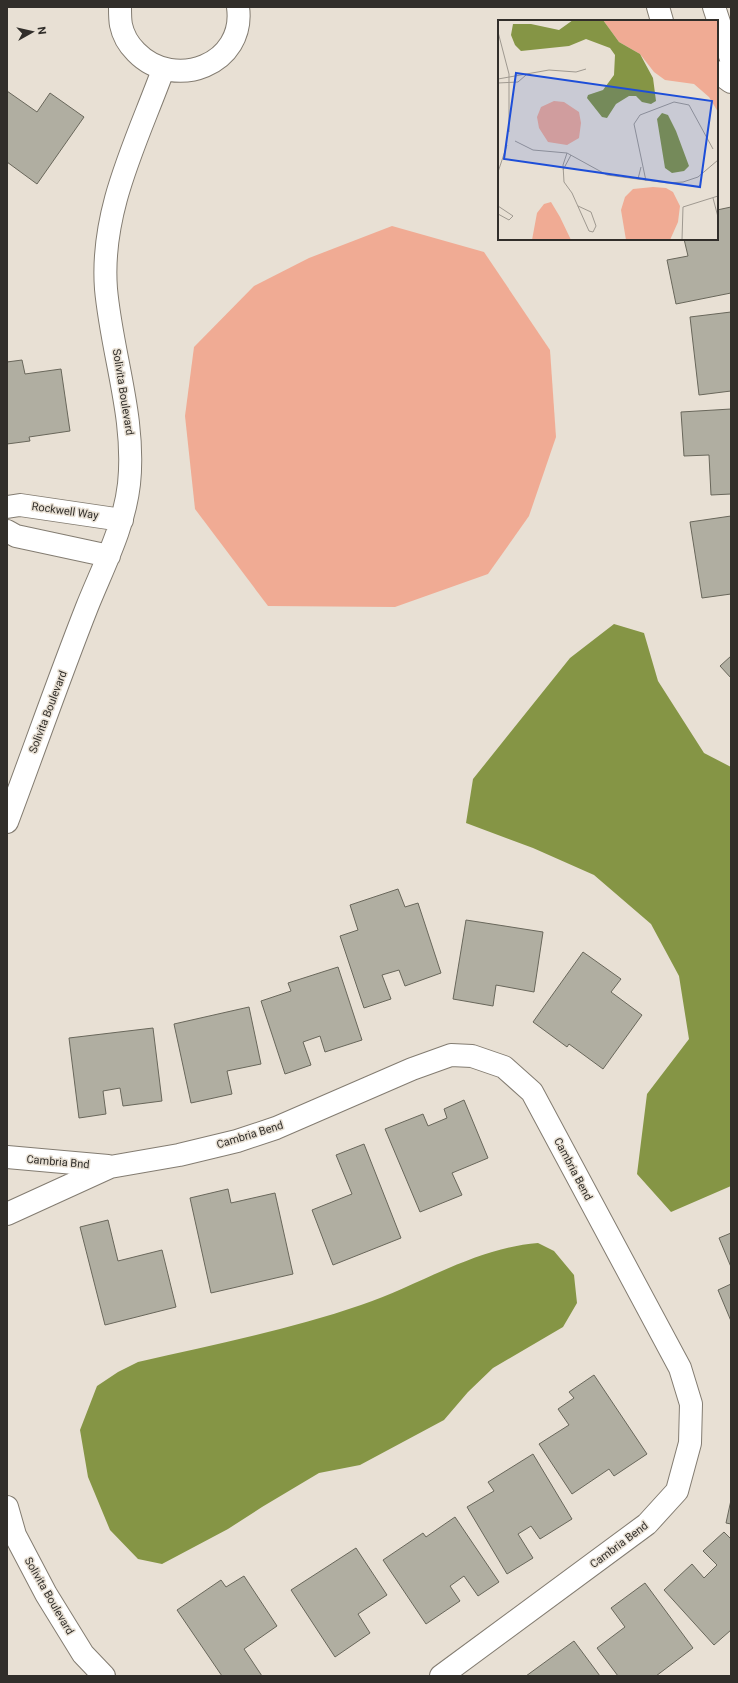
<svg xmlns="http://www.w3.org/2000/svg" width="738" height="1683" font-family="Roboto,sans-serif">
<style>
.green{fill:#f0ab94}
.water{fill:#859545}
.building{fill:#b0aea1;stroke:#69675b}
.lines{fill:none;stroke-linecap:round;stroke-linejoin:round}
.minor-casing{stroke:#837c71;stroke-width:24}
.minor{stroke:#fff;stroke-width:22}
.labels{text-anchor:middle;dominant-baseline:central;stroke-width:3;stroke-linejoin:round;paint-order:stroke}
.street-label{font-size:11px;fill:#312e2a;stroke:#e8e0d4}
.inset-road{fill:none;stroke:#9f9990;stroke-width:1}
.view{fill:#1d4ed8;fill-opacity:0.15;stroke:#1d4ed8;stroke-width:2}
.inset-edge{fill:none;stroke:#312e2a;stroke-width:2}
</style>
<rect width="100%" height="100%" fill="#e8e0d4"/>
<path class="green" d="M392,226L484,252L550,350L556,437L529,516L488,574L395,607L268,606L195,509L185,416L194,347L254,286L309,258Z"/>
<path class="water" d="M614,624L644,633L658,681L704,753L731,767V1186L671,1212L637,1174L647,1094L689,1039L679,976L651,924L594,875L533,848L466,823L473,779L570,658Z
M538,1243L554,1251L574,1275L577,1303L563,1327L493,1368L468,1392L444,1420L360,1465L319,1473L262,1507L228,1529L162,1564L138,1559L110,1530L88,1477L80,1430L97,1386L118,1372L138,1362C213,1345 288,1330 361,1305C420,1285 475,1248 538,1243Z"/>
<path class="building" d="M7,91L37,112L50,93L84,117L37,184L7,162Z
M731,207V293L676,304L667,260L688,256L684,239H717V210Z
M731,312V391L699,395L690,317Z
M22,360L25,374L61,369L70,431L29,437L30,441L7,444V362Z
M731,409V494L711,495L709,455L684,456L681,412Z
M731,516V594L702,598L690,522Z
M731,656V678L720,666Z
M398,889L405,907L418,903L441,973L405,986L399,970L382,975L391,999L364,1008L340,936L358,930L350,905Z
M466,920L543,932L534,992L496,985L493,1006L453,999Z
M583,952L621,979L611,992L642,1015L603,1069L569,1044L567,1047L533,1022Z
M338,967L362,1040L325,1052L320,1036L303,1042L311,1065L285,1074L261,1001L291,991L288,983Z
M249,1007L261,1064L227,1071L232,1094L191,1103L174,1024Z
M153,1028L162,1101L123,1106L120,1088L103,1091L106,1114L79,1118L69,1038Z
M464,1100L488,1158L452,1173L462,1195L420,1212L385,1129L423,1114L428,1126L447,1118L444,1109Z
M364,1144L401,1238L333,1265L312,1210L352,1194L336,1155Z
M228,1189L231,1203L275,1193L293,1274L211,1293L190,1198Z
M108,1220L118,1261L162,1250L176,1307L105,1325L80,1227Z
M731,1233V1267L719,1238Z
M731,1284V1321L718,1290Z
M594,1375L647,1454L614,1476L609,1469L572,1494L539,1444L569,1425L558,1409L574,1398L569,1392Z
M533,1454L572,1519L540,1539L531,1526L518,1534L533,1558L507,1574L467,1507L494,1491L488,1482Z
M731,1500V1524L726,1523Z
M455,1517L499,1582L478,1596L464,1576L450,1586L460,1601L426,1624L383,1560L423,1533L426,1537Z
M724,1532L731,1539V1630L714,1645L664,1590L692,1564L704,1578L717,1565L703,1551Z
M356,1548L387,1595L358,1614L370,1633L335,1657L291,1590Z
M244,1576L277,1626L244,1649L262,1676H222L177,1610L221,1580L226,1587Z
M645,1583L693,1648L656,1676H618L597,1648L625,1627L611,1608Z
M574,1641L600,1676H526Z"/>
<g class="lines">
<defs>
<path id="minor" d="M120,7C120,13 120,20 121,25C123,35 129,45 136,52C175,92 246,64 238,7
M658,7L662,21
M714,7L731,59
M717,72L731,82
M7,507L20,505L122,520
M7,531L16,536L109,556
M7,822C34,750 59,678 87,607C103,567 124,528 129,484C136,418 112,355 106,289C100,211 137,141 163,70
M7,1157L108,1166
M7,1214L110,1167L179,1155L237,1141L276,1128L412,1069L451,1055L472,1056L504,1067L532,1092L680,1368L691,1404L690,1443L677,1491L647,1524L441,1676
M7,1507L15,1535L46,1594L83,1654L104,1676"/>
</defs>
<use href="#minor" class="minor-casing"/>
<use href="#minor" class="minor"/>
</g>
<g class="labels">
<g class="street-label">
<text transform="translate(123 392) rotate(81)">Solivita Boulevard</text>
<text transform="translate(65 511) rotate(8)">Rockwell Way</text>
<text transform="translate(48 712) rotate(-69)">Solivita Boulevard</text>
<text transform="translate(250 1135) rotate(-17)">Cambria Bend</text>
<text transform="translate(58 1162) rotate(5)">Cambria Bnd</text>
<text transform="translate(573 1169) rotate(62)">Cambria Bend</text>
<text transform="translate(619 1545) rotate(-37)">Cambria Bend</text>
<text transform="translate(49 1596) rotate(60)">Solivita Boulevard</text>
</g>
</g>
<g transform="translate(498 20)">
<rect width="220" height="220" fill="#e8e0d4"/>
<path d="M105,0H220V92L211,77L196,64L167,60L156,52L142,34L121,22ZM56,81L66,82L81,92L83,103L81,118L69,125L50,122L41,108L39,97L43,87ZM155,167L168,168L175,172L182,186L180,202L172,220H128L123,190L127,177L135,169ZM53,182L62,197L73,220H34L39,193L46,184Z" fill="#f0ab94"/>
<path d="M75,0H105L121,22L142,34L155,58L158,81L153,84L144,82L138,76H131L118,84L109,98L104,97L89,78L90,75L105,70L116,55L117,35L112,28L88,19L71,26L23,31L17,25L13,15L15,4H33L61,10ZM164,93L170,95L178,111L191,146L186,151L174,153L167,148L159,99Z" fill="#859545"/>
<path class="inset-road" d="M0,12L11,54V112M0,59L51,50L78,52L88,49M0,63L20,62L28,55M17,121L35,130L69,133L109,155L170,163L185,162L200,157L220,140M69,133L65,145L66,162L74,173L91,211L95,212L98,206L93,192L80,186M65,150L73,135M0,152L9,125M140,159L143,147M148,161L136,104L142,95L176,82L191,85L215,129M215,178L220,197M0,186L15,196L11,200L0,194M184,220L185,187L220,176"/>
<path class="view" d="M18,53L214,81L202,167L6,139Z"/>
<rect width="220" height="220" class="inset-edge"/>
</g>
<rect width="738" height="1683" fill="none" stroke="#312e2a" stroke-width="16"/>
<g transform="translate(32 32) rotate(82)" stroke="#e8e0d4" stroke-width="3" paint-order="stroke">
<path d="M0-3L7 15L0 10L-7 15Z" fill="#312e2a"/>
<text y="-6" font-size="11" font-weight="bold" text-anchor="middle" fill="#312e2a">N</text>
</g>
</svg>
